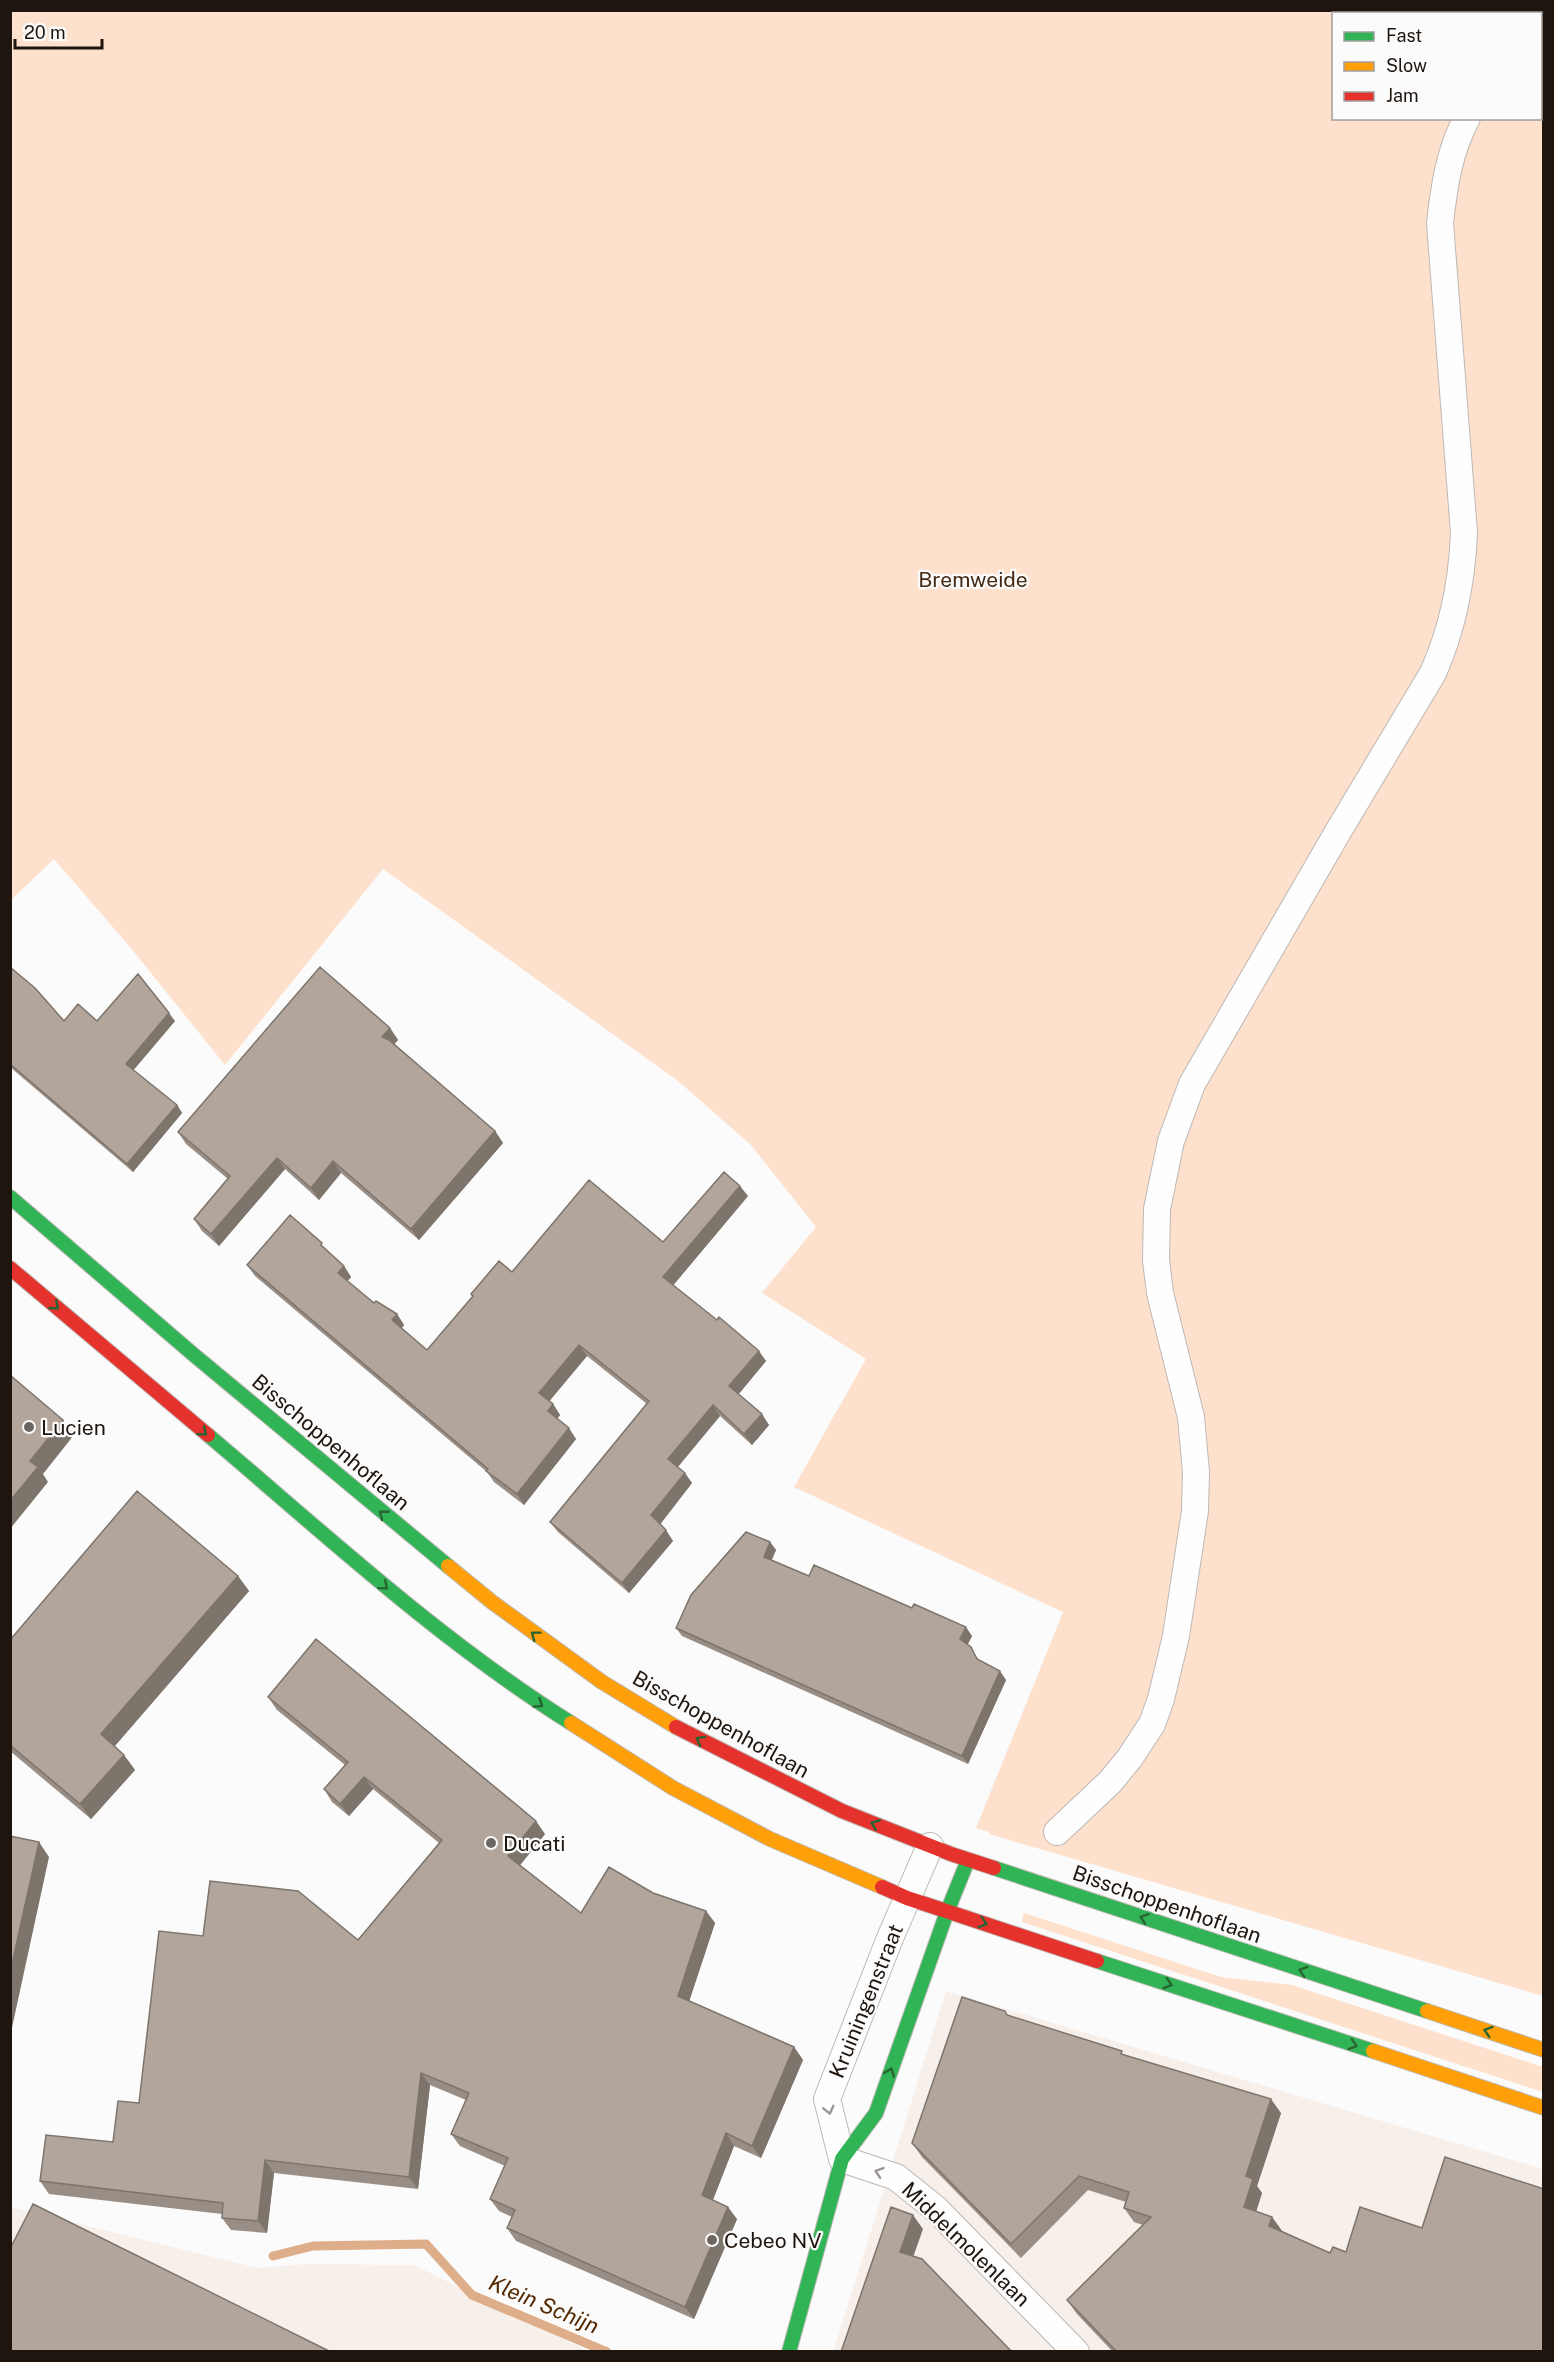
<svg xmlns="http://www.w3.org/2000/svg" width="1554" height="2362" font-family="'Public Sans',sans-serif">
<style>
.built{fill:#f7efea}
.green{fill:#fde1cd;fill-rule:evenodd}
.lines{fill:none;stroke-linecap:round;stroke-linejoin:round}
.stream{stroke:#dead8a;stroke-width:9}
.street-casing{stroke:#bdb8b5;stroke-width:28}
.fast-casing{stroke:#bdb8b5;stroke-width:16}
.slow-casing{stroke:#bdb8b5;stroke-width:16}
.jam-casing{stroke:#bdb8b5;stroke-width:16}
.street{stroke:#fefefe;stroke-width:26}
.fast{stroke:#30b455;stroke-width:14}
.slow{stroke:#ff9f0a;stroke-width:14}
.jam{stroke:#e5322d;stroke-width:14}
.wall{fill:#998e85}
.shaded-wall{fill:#7d746c}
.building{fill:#b2a59b;stroke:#7d746c;stroke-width:1.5}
.oneway{stroke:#286432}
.oneway2{stroke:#9a9592}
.poi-dot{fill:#6c6662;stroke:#fbfbfb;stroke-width:2}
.labels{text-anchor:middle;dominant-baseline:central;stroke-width:4.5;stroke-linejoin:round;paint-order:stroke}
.park-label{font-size:21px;fill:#472a14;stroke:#fbfbfb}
.poi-label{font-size:21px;fill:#1f150f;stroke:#fbfbfb;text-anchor:start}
.street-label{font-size:21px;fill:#1f150f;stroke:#fbfbfb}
.water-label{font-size:22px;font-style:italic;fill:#552900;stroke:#fbfbfb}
</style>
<rect width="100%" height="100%" fill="#fbfbfb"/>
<path class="built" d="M946,1991L1543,2169V2351L833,2352Z
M10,2207L258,2268L307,2264L414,2265L587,2351H11Z"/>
<path class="green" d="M11,11H1543V1996L989,1834L990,1832L976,1828L1063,1612L794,1487L866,1359L762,1293L816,1227L751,1145L678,1081L383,869L225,1065L130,947L54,859L11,900ZM1334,14H1540V118H1334Z
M1024,1913L1221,1977L1292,1985L1543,2067V2092L1022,1922Z"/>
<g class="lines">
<path class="stream" d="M273,2256L313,2246L426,2244L472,2295L607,2352"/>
<defs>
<path id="street" d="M1540,31L1544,28
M1057,1832L1110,1782L1129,1759L1152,1724L1161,1699L1176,1636L1195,1511L1196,1472L1191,1417L1160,1293L1156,1260L1157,1209L1171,1141L1192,1084L1339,830L1433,673C1453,628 1462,582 1464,533L1440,223C1444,187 1449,151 1467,118
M930,1846L890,1938L827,2099L842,2159L896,2177L936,2209L1076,2352"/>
<path id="fast" d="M10,1197L194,1355L448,1566
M208,1435C325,1534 440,1641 571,1723
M994,1868L1427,2011
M1097,1961L1373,2051
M789,2352L842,2159L876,2113L947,1912L968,1860"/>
<path id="slow" d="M448,1566L492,1602L602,1682L676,1727
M571,1723L673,1788L770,1839L882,1887
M1427,2011L1544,2050
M1373,2051L1544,2108"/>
<path id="jam" d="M10,1268L208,1435
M676,1727L842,1811L951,1854L994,1868
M882,1887L907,1898L1097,1961"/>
</defs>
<use href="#street" class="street-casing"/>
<use href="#fast" class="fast-casing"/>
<use href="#slow" class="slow-casing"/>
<use href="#jam" class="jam-casing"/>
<use href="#street" class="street"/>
<use href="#fast" class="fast"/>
<use href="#slow" class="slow"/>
<use href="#jam" class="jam"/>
</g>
<path class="wall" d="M10,967L64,1021H175L133,1070L177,1105L182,1113L133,1172L10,1067Z
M390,1028L398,1040L394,1044L495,1131L503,1143L419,1240L341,1173L319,1200L285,1169L219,1246L202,1231L194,1219L228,1179L186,1144L178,1132Z
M748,1196L673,1285L766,1361L738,1395L769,1425L752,1445L720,1416L678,1467L692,1483L660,1524L673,1541L629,1593L558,1532L550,1522L647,1404L587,1356L549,1401L553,1404L560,1415L557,1419L576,1439L524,1505L494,1482L487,1472L255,1276L247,1265L329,1252L344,1266L351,1277L347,1281L374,1303L397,1314L404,1325L402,1328L427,1350L472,1297L471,1294L512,1272L663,1242Z
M770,1542L776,1550L772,1560L809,1576L972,1636L967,1645L976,1656L979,1660L1006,1680L968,1764L682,1636L676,1628Z
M238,1576L249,1591L115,1746L124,1755L135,1770L91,1819L10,1751V1640Z
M268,1697L545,1834L520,1865L581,1913L653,1893L706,1911L715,1923L689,2001L794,2047L803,2060L761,2158L734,2146L713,2200L737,2219L694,2319L516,2241L507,2228L512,2217L499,2211L490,2199L505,2166L460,2146L451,2134L466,2100L430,2085L418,2189L274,2173L267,2233L231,2230L222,2218V2214L49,2194L40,2181L113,2142L139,2103L203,1936L358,1940L439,1843L373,1789L349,1816L332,1802L324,1789L345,1765L277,1710Z
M1008,2015L1125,2055L1281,2113L1257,2186L1262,2193L1256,2212L1272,2217L1282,2231L1544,2352H1113L1077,2314L1067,2300L1143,2225L1134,2222L1124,2208L1126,2202L1088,2190L1021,2258L922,2157L912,2143Z"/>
<path class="shaded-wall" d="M169,1013L175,1021L132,1072L126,1064Z
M390,1028L398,1040L390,1049L382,1037Z
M177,1105L182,1113L133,1172L127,1164Z
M495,1131L503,1143L419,1240L411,1229Z
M277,1158L285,1169L219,1246L211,1234Z
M333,1161L341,1173L319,1200L311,1188Z
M740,1186L748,1196L671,1288L663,1277Z
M344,1266L351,1277L345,1284L338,1273Z
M397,1314L404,1325L399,1331L392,1320Z
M579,1345L587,1356L547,1404L539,1393Z
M759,1351L766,1361L736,1397L729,1386Z
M553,1404L560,1415L555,1421L548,1411Z
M713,1405L720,1416L675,1470L668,1459Z
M762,1414L769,1425L752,1445L744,1434Z
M63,1420L74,1435L43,1474L48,1482L10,1529V1501L30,1461Z
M569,1428L576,1439L524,1505L517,1494Z
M685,1473L692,1483L659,1526L651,1515Z
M666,1530L673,1541L629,1593L622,1583Z
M770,1542L776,1550L769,1565L764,1557Z
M238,1576L249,1591L112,1749L101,1734Z
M966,1627L972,1636L966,1648L960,1639Z
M1000,1671L1006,1680L968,1764L962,1756Z
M124,1755L135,1770L91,1819L80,1804Z
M364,1777L373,1789L349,1816L340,1804Z
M536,1821L545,1834L517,1869L508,1856Z
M39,1842L49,1857L10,2037V1973Z
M706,1911L715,1923L687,2008L678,1996Z
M794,2047L803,2060L761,2158L752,2146Z
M421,2073L430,2085L418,2189L409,2177Z
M1271,2099L1281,2113L1257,2186L1262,2193L1253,2221L1244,2207L1246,2176Z
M726,2133L734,2146L710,2207L702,2195Z
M265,2160L274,2173L267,2233L258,2221Z
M728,2207L737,2219L694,2319L685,2307Z
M913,2215L923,2229L910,2266L900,2252Z
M1272,2217L1282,2231L1279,2240L1269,2226Z"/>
<path class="building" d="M10,967L35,988L64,1021L78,1004L97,1021L138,974L169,1013L126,1064L177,1105L127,1164L10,1064Z
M320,967L390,1028L382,1037L389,1040L495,1131L411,1229L333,1161L311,1188L277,1158L211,1234L194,1219L230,1176L178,1132Z
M724,1172L740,1186L663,1277L717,1320L719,1317L759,1351L729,1386L762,1414L744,1434L713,1405L668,1459L685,1473L651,1515L666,1530L622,1583L550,1522L649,1401L579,1345L539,1393L553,1404L548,1411L569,1428L517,1494L486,1471L488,1469L247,1265L290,1215L322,1243L321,1245L344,1266L338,1273L374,1303L376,1301L397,1314L392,1320L427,1350L473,1296L471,1294L499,1261L512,1272L589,1180L663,1242Z
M10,1375L63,1420L30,1461L38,1467L10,1501Z
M137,1491L238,1576L101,1734L124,1755L80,1804L10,1745V1640Z
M746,1532L770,1542L764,1557L809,1576L814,1565L912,1608L914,1604L966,1627L960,1639L971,1647L977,1659L1000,1671L962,1756L676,1628L691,1595Z
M316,1639L536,1821L508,1856L581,1913L609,1867L653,1893L706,1911L678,1996L794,2047L752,2146L726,2133L702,2195L728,2207L685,2307L507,2228L515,2210L490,2199L508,2158L451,2134L469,2093L421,2073L409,2177L265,2160L258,2221L222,2218L223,2203L40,2181L46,2135L113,2142L118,2101L139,2103L159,1931L203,1936L210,1881L298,1891L358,1940L442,1840L364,1777L340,1804L324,1789L348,1762L268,1697Z
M10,1836L39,1842L10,1973Z
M962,1997L1005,2011L1007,2015L1122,2051L1121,2054L1271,2099L1246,2176L1253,2179L1244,2207L1272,2217L1269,2226L1330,2253L1333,2247L1346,2252L1360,2207L1422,2228L1445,2157L1544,2189V2352H1117L1067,2300L1151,2217L1124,2208L1129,2192L1079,2176L1011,2244L912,2143Z
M33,2204L331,2352H10V2249Z
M891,2207L913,2215L900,2252L922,2259L1012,2352H841Z"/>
<defs><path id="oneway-chevron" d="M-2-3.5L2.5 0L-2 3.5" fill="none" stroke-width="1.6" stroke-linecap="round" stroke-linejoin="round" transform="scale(1.5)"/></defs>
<g class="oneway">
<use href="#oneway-chevron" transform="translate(55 1306) rotate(41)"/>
<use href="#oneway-chevron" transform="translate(203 1432) rotate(40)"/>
<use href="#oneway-chevron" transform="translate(383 1514) rotate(-141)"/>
<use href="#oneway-chevron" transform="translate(384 1586) rotate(40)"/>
<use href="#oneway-chevron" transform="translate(535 1635) rotate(-143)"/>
<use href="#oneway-chevron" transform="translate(539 1704) rotate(34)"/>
<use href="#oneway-chevron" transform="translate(700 1740) rotate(-151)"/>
<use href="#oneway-chevron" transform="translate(875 1824) rotate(-158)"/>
<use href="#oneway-chevron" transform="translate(1144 1918) rotate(-161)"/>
<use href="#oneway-chevron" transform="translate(983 1923) rotate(18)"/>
<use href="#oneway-chevron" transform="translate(1303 1971) rotate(-162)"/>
<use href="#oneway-chevron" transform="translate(1168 1984) rotate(18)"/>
<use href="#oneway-chevron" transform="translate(1488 2031) rotate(-162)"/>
<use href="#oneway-chevron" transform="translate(1353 2045) rotate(18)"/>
<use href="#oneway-chevron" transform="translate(890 2072) rotate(-70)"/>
</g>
<g class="oneway2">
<use href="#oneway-chevron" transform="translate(829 2110) rotate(76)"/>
<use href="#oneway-chevron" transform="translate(879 2172) rotate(-161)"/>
</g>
<g class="poi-dot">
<circle cx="29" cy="1427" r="6"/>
<circle cx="491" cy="1843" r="6"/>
<circle cx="712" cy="2240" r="6"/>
</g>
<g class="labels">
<g class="park-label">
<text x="973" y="579">Bremweide</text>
</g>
<g class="poi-label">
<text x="41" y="1427">Lucien</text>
<text x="503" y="1843">Ducati</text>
<text x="724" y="2240">Cebeo NV</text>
</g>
<g class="street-label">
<text transform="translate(331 1442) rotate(40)">Bisschoppenhoflaan</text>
<text transform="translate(721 1724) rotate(29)">Bisschoppenhoflaan</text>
<text transform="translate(1167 1904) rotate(19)">Bisschoppenhoflaan</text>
<text transform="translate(866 2001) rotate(-68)">Kruiningenstraat</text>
<text transform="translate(966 2244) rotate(44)">Middelmolenlaan</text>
</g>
<g class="water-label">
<text transform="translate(544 2304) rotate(23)">Klein Schijn</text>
</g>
</g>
<rect width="1554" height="2362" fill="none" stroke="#1f150f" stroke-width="24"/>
<rect x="1332" y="12" width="210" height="108" fill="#fbfbfb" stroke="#a39f9d" stroke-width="1.5"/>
<rect x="1344" y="32" width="30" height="9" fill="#30b455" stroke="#a39f9d" stroke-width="1.5"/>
<text x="1386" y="42" font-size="18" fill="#1f150f">Fast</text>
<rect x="1344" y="62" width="30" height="9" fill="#ff9f0a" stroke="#a39f9d" stroke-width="1.5"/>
<text x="1386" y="72" font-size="18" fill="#1f150f">Slow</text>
<rect x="1344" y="92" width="30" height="9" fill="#e5322d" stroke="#a39f9d" stroke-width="1.5"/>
<text x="1386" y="102" font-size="18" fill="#1f150f">Jam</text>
<path d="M15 39v9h87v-9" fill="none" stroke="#1f150f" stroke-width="3"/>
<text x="24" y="39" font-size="18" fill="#1f150f" stroke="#fbfbfb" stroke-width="4.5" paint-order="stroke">20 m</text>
</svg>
